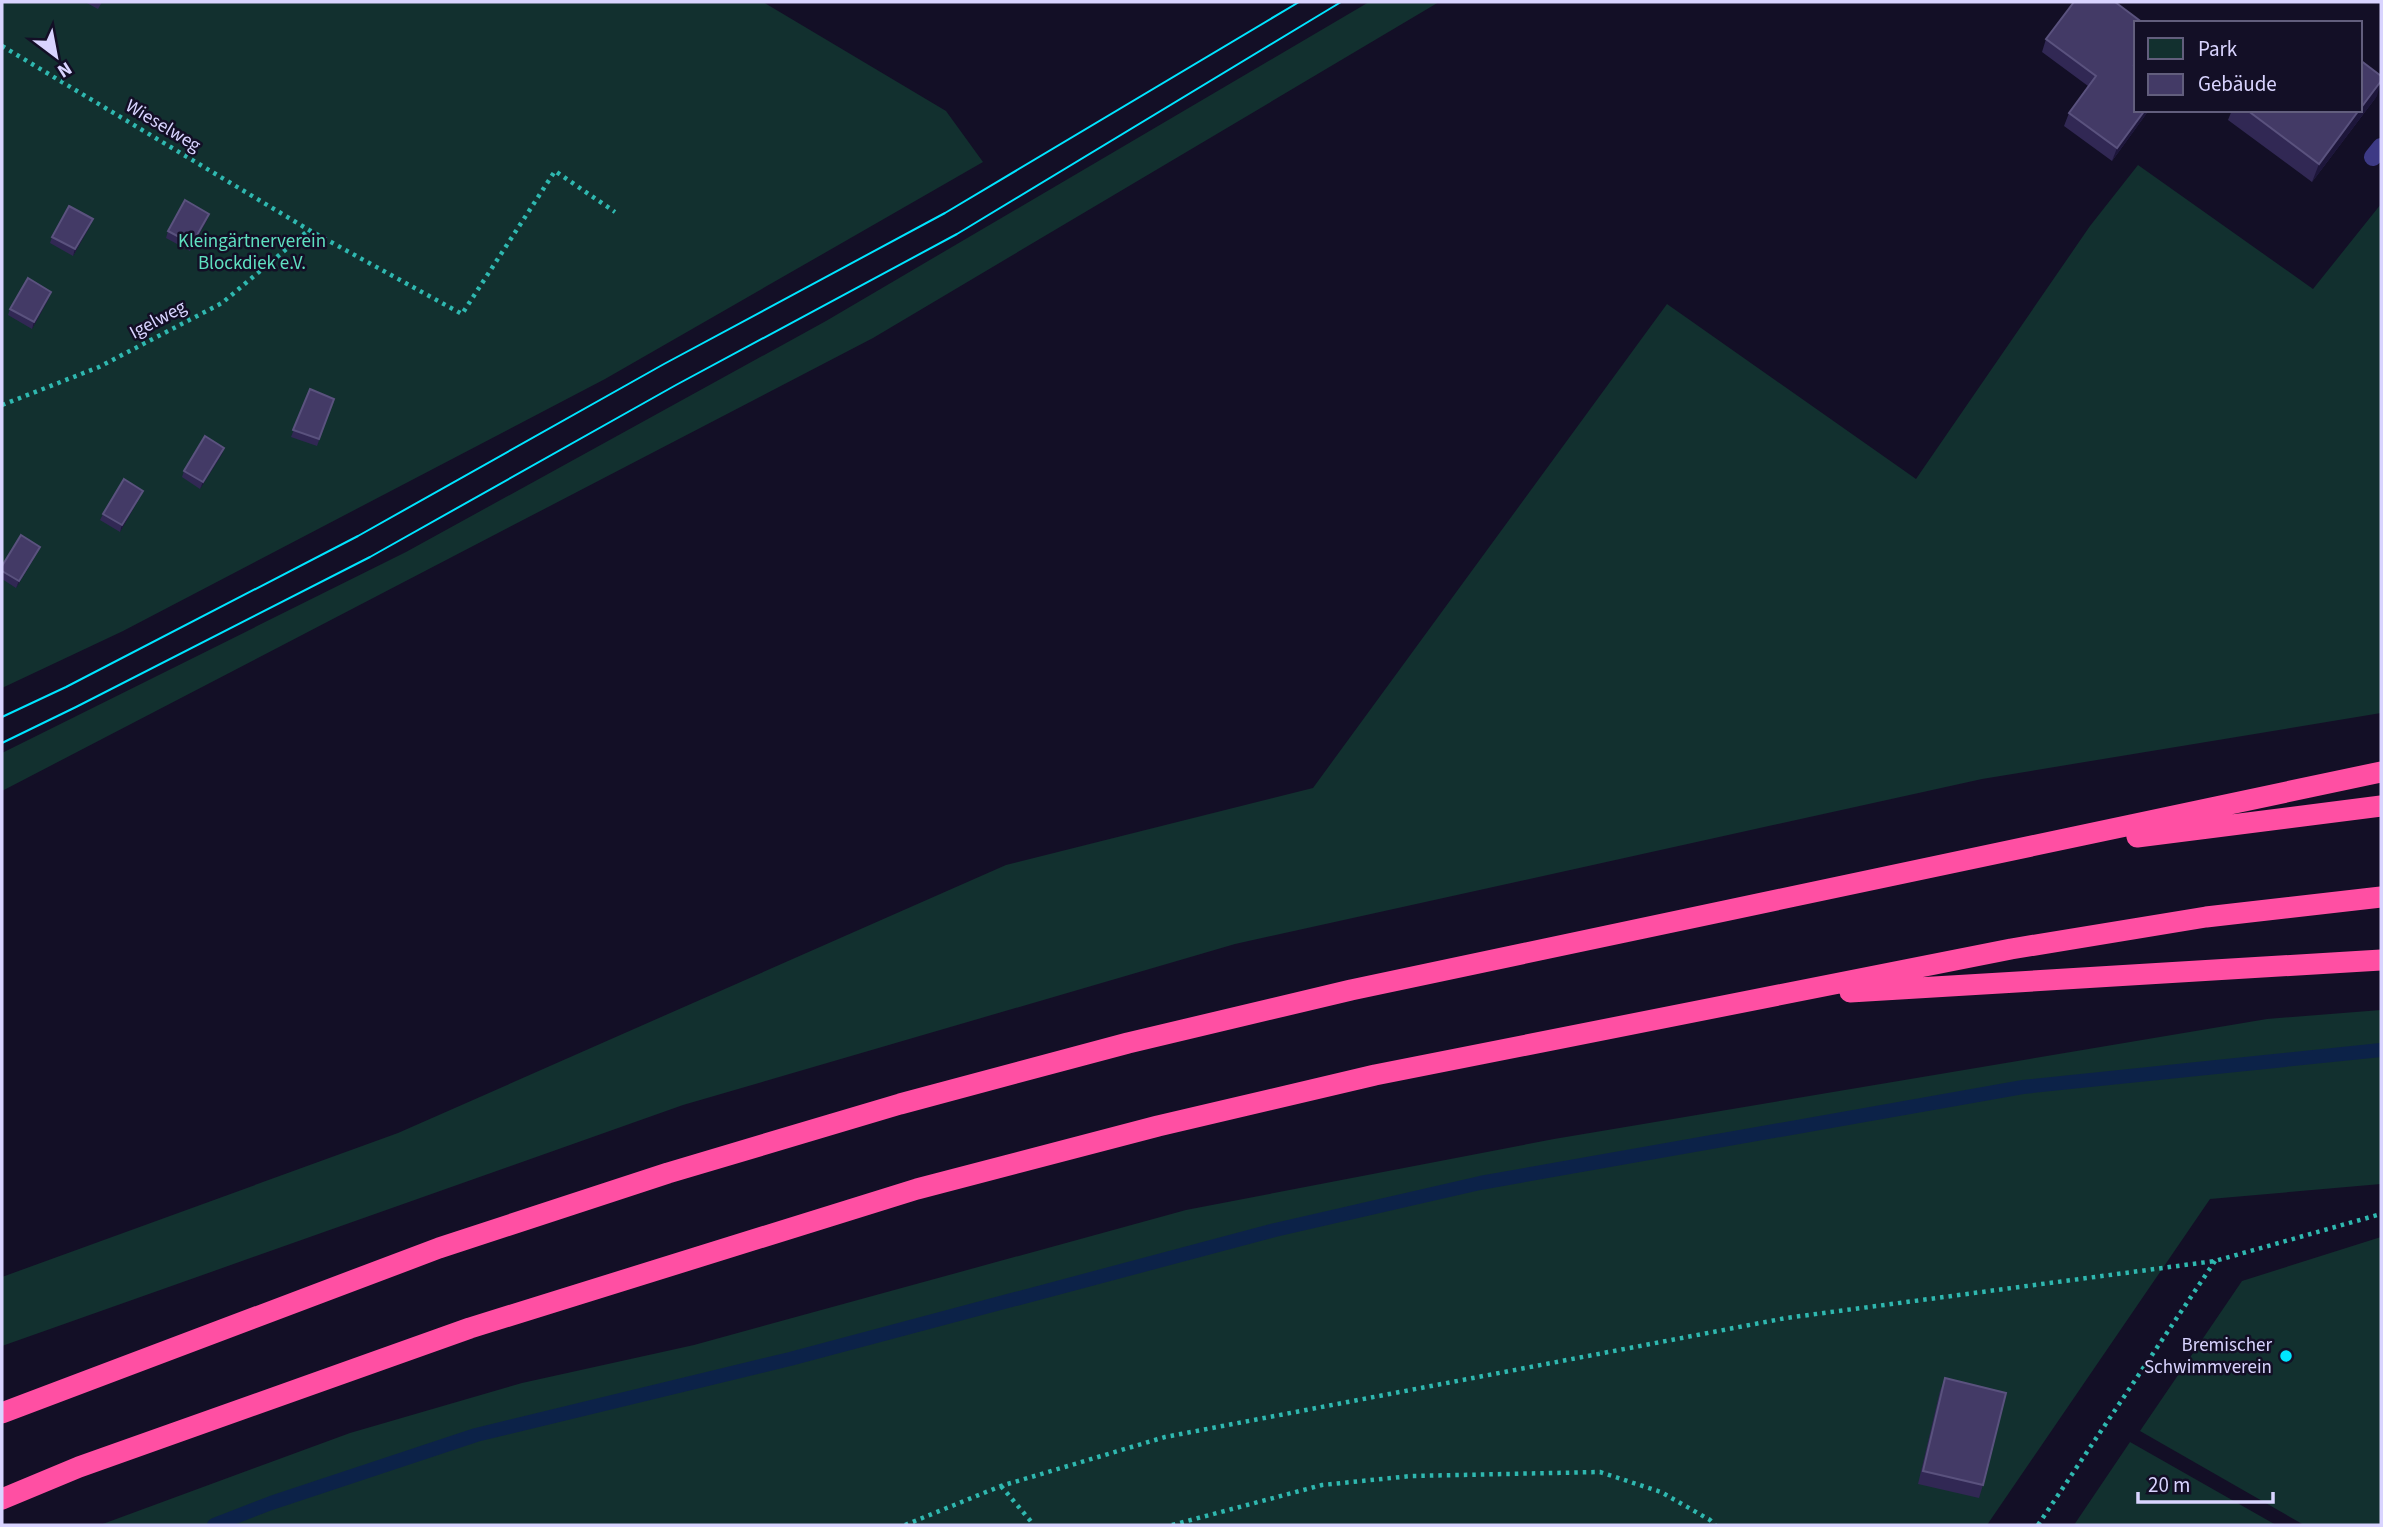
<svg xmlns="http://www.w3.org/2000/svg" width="2383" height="1527" font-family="'Source Sans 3',sans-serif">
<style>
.green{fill:#12302f}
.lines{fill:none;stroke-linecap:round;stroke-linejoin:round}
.stream{stroke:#0c2248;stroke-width:14}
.path{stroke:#2fb8b0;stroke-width:4.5;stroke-dasharray:3.5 5;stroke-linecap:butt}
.service{stroke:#3d3a85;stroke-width:18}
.motorway{stroke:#ff4fa3;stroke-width:21}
.tram{stroke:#00e5ff;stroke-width:2}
.wall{fill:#312854}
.shaded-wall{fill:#1d163a}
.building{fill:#433a66;stroke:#5a527e;stroke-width:2}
.poi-dot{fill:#00e5ff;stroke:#130f26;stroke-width:2.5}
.labels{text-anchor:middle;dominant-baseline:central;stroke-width:5;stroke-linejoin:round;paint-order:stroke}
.street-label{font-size:19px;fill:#d9d4ff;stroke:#130f26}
.park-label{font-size:19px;fill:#5fe0c0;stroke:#130f26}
.poi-label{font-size:19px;fill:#d9d4ff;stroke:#130f26;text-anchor:end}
</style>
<rect width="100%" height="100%" fill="#130f26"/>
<path class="green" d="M2,2H763L946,111L983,162L605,379L123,631L2,688Z
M1369,2H1439L873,338L2,791V753L406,552L826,321Z
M2138,165L2313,289L2381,204V713L1982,779L1235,944L683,1105L2,1346V1277L398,1133L1006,865L1313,788L1667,304L1916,479L2090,226Z
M2381,1010V1184L2210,1199L1987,1525H100L350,1433L522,1383L694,1345L1186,1210L1554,1139L2267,1019Z
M2381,1237V1525H2304L2140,1431L2242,1281Z
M2130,1442L2276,1525H2074Z"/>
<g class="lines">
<path class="stream" d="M214,1525L271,1503L476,1435L790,1359L1275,1230L1480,1183L2023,1087L2381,1050"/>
<path class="path" d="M2,46L309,230L462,314L555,171L615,212
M2,405L99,367L222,303L309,230
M1001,1486L1034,1525
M905,1525L1001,1486L1165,1437L1786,1318L2215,1261L2381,1214
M1172,1525L1322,1485L1411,1476L1600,1472L1661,1492L1710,1520L1715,1525
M2038,1525L2215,1261"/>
<path class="service" d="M2373,157L2381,147"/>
<path class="motorway" d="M2137,837L2381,806
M1850,992L2381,960
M2,1413L439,1248L668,1173L900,1104L1128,1043L1351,990L2381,772
M2,1499L79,1467L470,1328L917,1189L1158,1126L1375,1075L2011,949L2206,917L2381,897"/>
<path class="tram" d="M2,717L66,687L358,536L664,364L945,213L1299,2
M2,743L76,707L370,557L676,385L957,234L1341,2"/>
</g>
<path class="wall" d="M85,2H102L98,9Z
M2136,23V110H2149L2112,161L2064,126L2069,113L2088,86L2042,52L2046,39Z
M2377,96L2312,182L2228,120L2232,110H2360Z
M93,219L90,226L73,256L50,243L52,237Z
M207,220L190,251L166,238L168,231Z
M49,298L32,329L8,315L10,309Z
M310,389L334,399L317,446L291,437Z
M222,454L200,489L182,477L184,471Z
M140,497L120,532L100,520L103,514Z
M40,547L37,553L16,588L2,579V566Z
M1945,1378L1983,1485L1979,1498L1918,1484L1940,1391Z"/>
<path class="shaded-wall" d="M2381,81L2377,96L2312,182L2319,164L2359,110H2360V109Z
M2145,110H2149L2112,161L2117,148Z
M209,214L207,220L190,251L192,244Z
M93,219L90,226L73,256L75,249Z
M51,292L49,298L32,329L34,322Z
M224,448L222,454L200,489L203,482Z
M143,491L140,497L120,532L122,525Z
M40,547L37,553L16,588L19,581Z"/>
<path class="building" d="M2074,2H2115L2143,23H2136V62L2134,65L2136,66V110H2145L2117,148L2069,113L2096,76L2046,39Z
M2360,60L2381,76V81L2360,109Z
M2247,110H2359L2319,164Z
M185,200L209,214L192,244L168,231Z
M69,206L93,219L75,249L52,237Z
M28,278L51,292L34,322L10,309Z
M310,389L334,399L319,439L293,430Z
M205,436L224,448L203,482L184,471Z
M124,479L143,491L122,525L103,514Z
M21,535L40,547L19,581L2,571V566Z
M1945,1378L2006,1393L1983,1485L1923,1471Z"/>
<circle class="poi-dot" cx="2286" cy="1356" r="7"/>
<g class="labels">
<g class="street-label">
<text transform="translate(163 126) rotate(31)">Wieselweg</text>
<text transform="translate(158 320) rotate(-28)">Igelweg</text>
</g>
<g class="park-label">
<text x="252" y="241">Kleingärtnerverein<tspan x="252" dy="22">Blockdiek e.V.</tspan></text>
</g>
<g class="poi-label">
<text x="2272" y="1345">Bremischer<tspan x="2272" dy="22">Schwimmverein</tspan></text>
</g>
</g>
<rect width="2383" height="1527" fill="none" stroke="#d9d4ff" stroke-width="7"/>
<rect x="2134" y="21" width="228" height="91" fill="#130f26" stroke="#625e7d" stroke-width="2"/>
<rect x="2148" y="38" width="35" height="21" fill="#12302f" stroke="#625e7d" stroke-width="2"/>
<text x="2198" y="56" font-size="21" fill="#d9d4ff">Park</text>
<rect x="2148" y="74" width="35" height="21" fill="#433a66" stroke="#625e7d" stroke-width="2"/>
<text x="2198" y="91" font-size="21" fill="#d9d4ff">Gebäude</text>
<g transform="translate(56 56) rotate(148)" stroke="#130f26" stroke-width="5" paint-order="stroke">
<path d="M0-5L12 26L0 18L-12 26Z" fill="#d9d4ff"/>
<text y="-10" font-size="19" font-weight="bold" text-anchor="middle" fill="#d9d4ff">N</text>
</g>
<path d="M2138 1492v10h135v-10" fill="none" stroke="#d9d4ff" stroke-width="3.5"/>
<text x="2148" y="1492" font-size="21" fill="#d9d4ff" stroke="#130f26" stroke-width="5" paint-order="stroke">20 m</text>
</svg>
